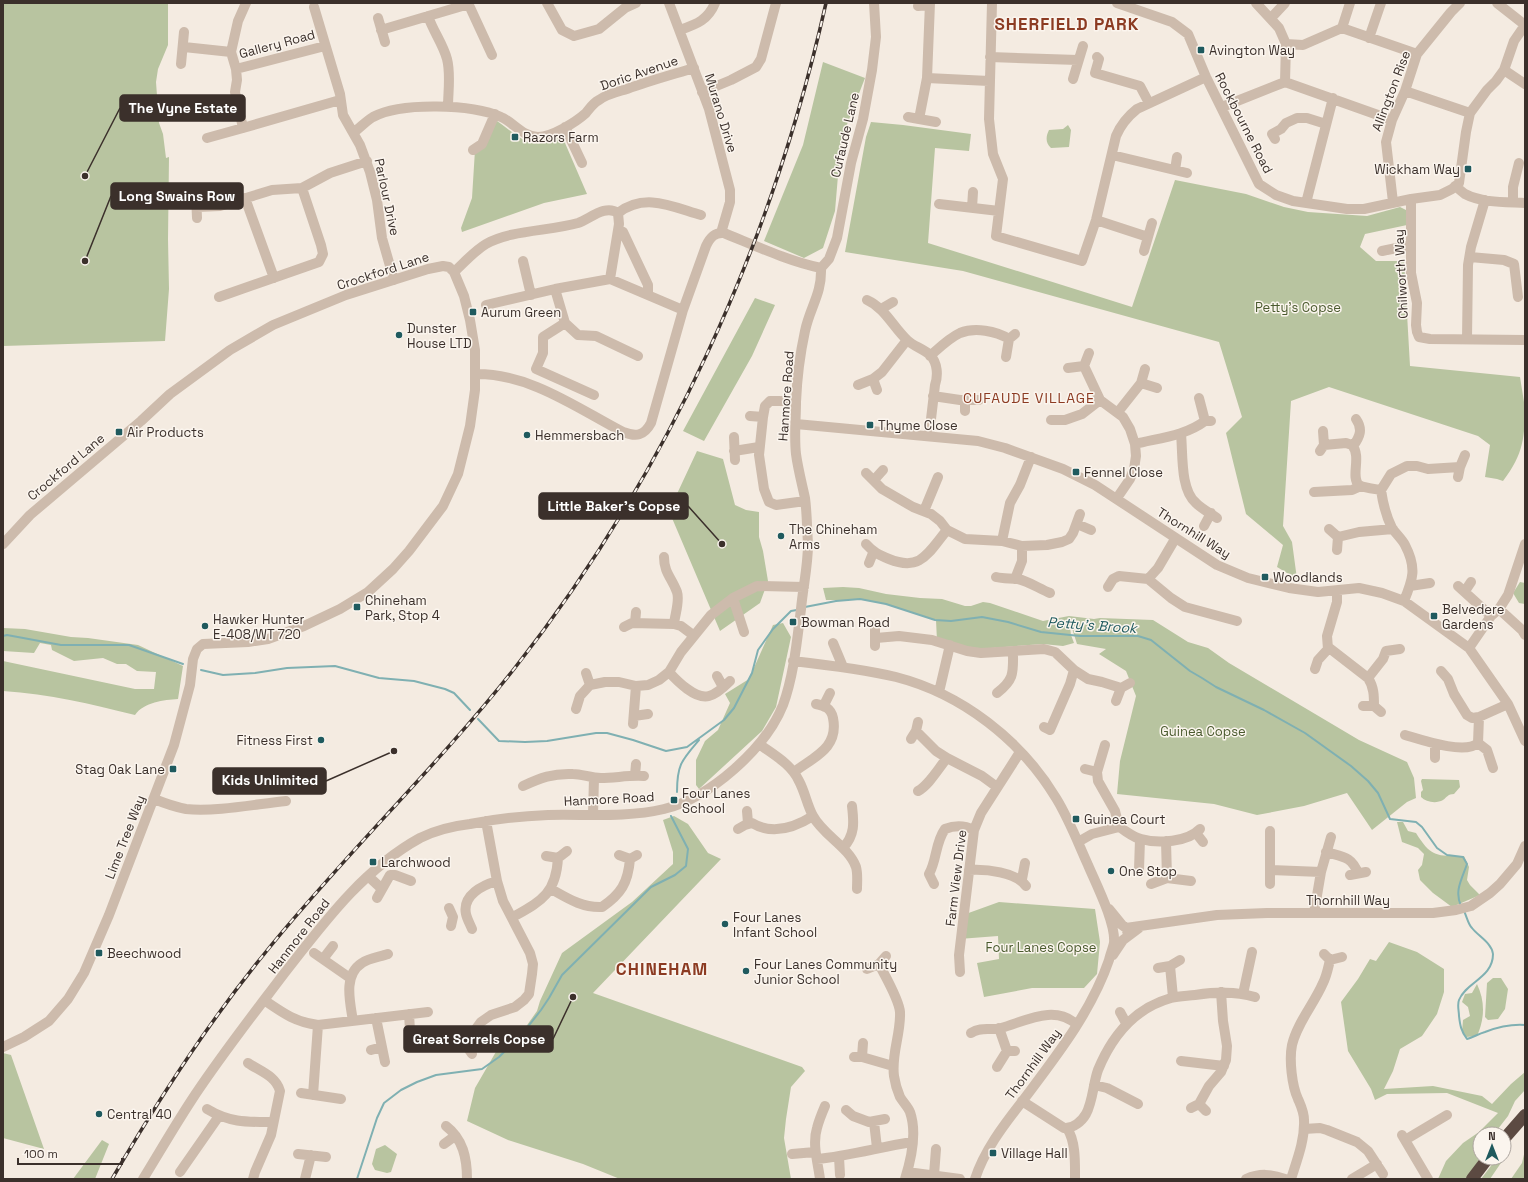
<svg xmlns="http://www.w3.org/2000/svg" width="1528" height="1182" font-family="'Space Grotesk',sans-serif">
<style>
.green{fill:#b8c4a0}
.lines{fill:none;stroke-linecap:round;stroke-linejoin:round}
.stream{stroke:#7fb0b2;stroke-width:2}
.minor{stroke:#cdbbac;stroke-width:10}
.highway{stroke:#5c4a42;stroke-width:12}
.rail-casing{stroke:#3b302b;stroke-width:3.5}
.rail{stroke:#fbf5ee;stroke-width:2;stroke-dasharray:6;stroke-linecap:butt}
.poi-dot{fill:#1f5a5e;stroke:#fbf5ee;stroke-width:1.5}
.labels{text-anchor:middle;dominant-baseline:central;stroke-width:3;stroke-linejoin:round;paint-order:stroke}
.street-label{font-size:13px;fill:#3b302b;stroke:#fbf5ee}
.poi-label{font-size:13px;fill:#3b302b;stroke:#fbf5ee;text-anchor:start}
.park-label{font-size:13px;fill:#4a5a2e;stroke:#fbf5ee}
.neighbourhood-label{font-size:14px;letter-spacing:1px;fill:#8c3b22;stroke:#fbf5ee}
.water-label{font-size:14px;font-style:italic;fill:#1f5a5e;stroke:#fbf5ee}
.district-label{font-size:17px;font-weight:bold;letter-spacing:1px;fill:#8c3b22;stroke:#fbf5ee}
.leader{fill:none;stroke:#3b302b;stroke-width:1.5}
.callout-dot{fill:#3b302b;stroke:#fbf5ee;stroke-width:1.5}
.callout{fill:#3b302b;stroke:#3b302b;stroke-width:1.5}
.callout-label{font-size:14px;text-anchor:middle;font-weight:bold;fill:#fff}
</style>
<rect width="100%" height="100%" fill="#f4ebe1"/>
<path class="green" d="M3,3H168V45L158,69L156,82L159,123L163,134L166,158L169,157L168,239L169,289L165,341L3,346Z
M823,62L865,78L841,140L835,211L823,248L804,258L764,241L803,145Z
M497,121C504,126 524,142 531,143C541,145 554,139 562,136L587,194L544,203L462,232L461,228L472,198L475,150Z
M871,122L903,125L971,134L969,151L935,148L928,243L1132,307L1175,180L1246,194L1284,207L1308,212L1367,216L1400,207L1406,210L1407,225L1365,234L1360,247L1376,261H1404L1410,366L1520,377L1524,402L1525,403C1525,436 1524,454 1503,481L1497,479L1485,477L1490,445L1478,436L1329,387L1291,401L1283,526L1292,542L1297,579L1277,567L1283,545L1246,514L1226,433L1242,417L1219,342L963,271L845,252L866,137Z
M1068,125L1071,130L1069,147L1051,148C1045,143 1046,136 1049,130L1063,129Z
M755,298L775,305L752,356L704,441L683,431Z
M697,451L723,459L735,505L746,510L759,512V537L763,551L768,581L760,603L720,631L669,511Z
M1520,582L1525,583V604L1519,603L1513,593Z
M843,587L859,588L886,594L920,598L942,599L965,606H971L983,602L990,603L1043,621L1069,616L1094,619L1100,618L1153,620L1188,642L1208,648L1229,663L1359,740L1407,762L1414,778L1416,798L1407,802L1372,830L1347,793L1304,806L1257,815L1214,804L1117,794L1120,761L1136,696L1126,671L1099,654L1106,649L1077,644L1069,619L1071,635L1074,643L1063,646L1043,644L979,649L937,641L936,620L886,604L866,600H826L823,588Z
M783,623L791,637L776,707L762,731L699,789L696,785V760L705,741L718,730L730,703L725,694L749,679L773,625Z
M3,628L25,629L71,637L88,638L138,645L183,666L178,699C164,700 144,702 135,715C90,704 50,694 3,691V661L135,689H154L156,672L137,671L126,664H117L103,658L74,661L52,650L51,645L40,643L34,653L3,651Z
M1422,779L1459,780L1460,787L1454,794C1448,794 1447,797 1443,800C1436,804 1426,802 1421,797V792L1423,790L1421,781Z
M674,816L688,824L708,853L721,859L593,993L802,1067L805,1071L791,1087L786,1119L784,1138L791,1179H620L583,1164L508,1140L467,1121L475,1088L497,1050L525,1028L537,1011L540,1001L562,953L632,902L673,864V852L663,820Z
M1397,822H1403L1408,831L1416,833C1431,857 1436,856 1464,856L1469,867L1467,880L1470,885L1480,895L1452,907L1433,893L1420,880L1418,870L1422,865L1424,854L1418,848L1402,842Z
M999,902L1095,909L1100,942L1097,974L1084,988H1032L984,997L977,963L999,959L998,936L959,939L963,915Z
M1389,942L1417,952L1444,969V992L1437,1014L1422,1036L1400,1049L1393,1071L1384,1089L1433,1086L1482,1096L1492,1104L1511,1084L1525,1072V1090L1515,1101L1508,1116L1494,1134H1480V1158L1467,1179H1438L1446,1161L1463,1143L1479,1132L1498,1113L1447,1093L1387,1094L1375,1100L1371,1089L1348,1051L1341,1002L1358,979L1370,959L1376,961Z
M1493,978H1501L1508,989L1505,1009L1498,1019L1488,1020L1485,1017L1487,983Z
M1477,984C1485,1001 1485,1018 1477,1036L1466,1037L1462,1032L1463,1020L1470,1016L1468,1007L1462,1002L1465,994L1472,993Z
M3,1053L11,1055L44,1149L3,1138Z
M102,1140L109,1144L95,1179H73Z
M385,1145L397,1154L391,1172L387,1173L375,1170L372,1164L376,1149Z
M1525,1150V1179H1511L1522,1163Z
M1504,1153L1507,1154L1490,1179H1481L1497,1158H1504Z"/>
<g class="lines">
<path class="stream" d="M805,607L836,601L860,599L886,604L935,620L951,621L982,617L1008,622L1041,632L1080,636H1138L1151,640L1190,671L1202,678L1216,687L1264,710L1305,733L1351,766L1368,781L1378,793L1390,819L1416,822L1422,827L1437,848L1447,855L1463,857L1467,864C1462,879 1454,891 1461,906
M3,636L7,635L61,645H129L183,664
M201,670L223,675L255,673L287,668L335,666L379,678L414,681L445,689L454,693L470,710
M478,719L499,741L525,742L547,741L596,733H607L633,740L666,751L687,747L724,720L734,708L752,673L758,650L773,629L791,611L797,610
M677,792C677,764 682,760 699,740
M1464,911C1467,917 1468,924 1472,928C1478,936 1492,943 1493,954C1493,978 1466,982 1459,1000C1457,1005 1459,1011 1459,1016C1460,1025 1461,1031 1467,1039C1474,1037 1478,1034 1485,1032C1498,1027 1511,1024 1525,1025
M357,1179L377,1118L384,1103L401,1090L417,1082L436,1075L482,1069L499,1057L523,1033L541,1010L549,998L562,975L651,887L675,875L686,866L688,849L671,816"/>
<path class="minor" d="M246,3L238,21L231,52L236,69L237,80L235,92L243,128L340,100
M468,3L492,55
M547,3L562,30L574,36L599,29L625,8L636,3
M669,3L709,109L730,190V202L721,233
M930,3L927,78L989,81
M992,3L989,119L993,154L1003,179L996,236L1082,261L1096,220L1116,136C1121,124 1127,117 1137,109L1206,77
M1117,3L1172,22L1188,34L1206,77L1259,184L1276,195L1293,201L1347,209H1364L1411,199L1440,195L1452,189L1459,183L1466,132L1470,113L1487,90L1496,81L1504,70L1514,41L1525,25
M1256,3L1279,28L1286,44L1285,82
M1497,3L1525,25
M918,6L930,5
M314,7L340,94L343,115L360,145L370,172L377,200L382,238L394,280
M428,16C433,31 443,44 447,59C451,74 448,92 448,107
M378,18L385,42
M1271,18L1285,3
M1342,28L1350,3
M381,30L469,4
M680,30C697,24 708,20 715,3
M1369,38L1381,3
M1286,44L1303,45L1342,28L1417,54
M184,47L231,52
M990,57L1078,60
M1097,57L1099,59L1095,73L1140,86L1149,103
M181,64L184,32
M236,69L325,46
M1504,70L1525,84
M1073,79L1083,46
M1405,91L1470,113
M702,92L731,80L756,67L761,59L776,3
M1222,107L1285,82L1392,120
M908,117L919,119L927,78
M919,119L936,122
M565,127L582,163
M354,132C360,128 366,121 373,117C401,102 472,104 501,117C513,122 523,137 538,137C552,137 576,122 586,113C590,108 593,103 599,100C607,94 617,92 627,89C649,81 671,75 694,68
M207,138L243,128
M1275,139L1272,134L1281,129L1286,123L1297,118H1307L1326,124
M473,150L482,144L495,114
M1112,155L1187,173
M1175,170L1177,157
M1455,186C1459,189 1462,192 1465,194C1482,203 1506,202 1525,203
M196,195L197,218
M245,198L274,278
M1411,199V273L1417,303L1416,325L1417,332L1419,337L1430,339L1525,340
M1393,202L1386,142L1392,120L1405,91L1417,54L1451,12L1460,3
M1513,202V187L1519,163
M1306,203L1333,98
M939,204L999,211
M197,207L220,206L272,190L302,188L330,173L367,161
M972,208L973,192
M618,213C645,192 673,207 701,215
M1096,220L1148,237L1152,223
M618,230L623,232L648,285V295
M1144,251L1148,237
M1382,251L1411,245
M1470,257L1504,260L1514,264L1518,297
M523,261L531,295
M821,268L829,259L837,238L851,163L863,119L872,70L876,37L874,3
M454,272C464,263 474,251 486,244C510,230 551,231 578,223C590,219 605,204 618,213
M610,279L619,224L618,213
M555,289L565,323
M219,297L319,262L323,254L321,245L302,188
M867,300C885,308 893,327 907,340C913,346 924,349 930,355C938,363 938,376 935,385L929,436
M486,305L555,289L610,279L683,310
M881,309L893,302
M565,323L543,337V353L536,369L594,395
M565,323L578,335L596,336L638,356
M1467,339L1468,265L1471,247L1485,200
M930,356C939,348 949,338 960,333C975,327 996,331 1009,339
M1006,357L1009,339L1015,334
M1084,366L1100,400L1123,417L1130,429L1135,444L1136,456L1134,469L1130,479L1117,498
M1068,368L1084,366L1089,353
M475,374C529,373 577,408 623,432C636,437 644,436 651,423L683,310L706,246C710,237 715,232 724,233C756,246 788,261 821,268
M873,379L877,390
M1141,383L1157,388
M858,385L873,379L882,372L907,340
M933,396L960,400H979
M1199,398L1205,421
M789,401H770L765,406L763,417L759,455L764,489L769,502L776,505L805,501
M965,411V401
M1118,412L1141,383L1145,369
M750,416L763,417
M1051,420H1065L1082,414L1100,400
M796,424L978,441L1005,448L1063,469L1095,485L1217,565L1248,578L1289,588L1318,592L1359,588L1382,593L1404,601L1469,648L1508,704L1525,741
M1181,434C1183,453 1180,490 1196,503C1202,509 1210,513 1217,518
M734,437L735,460
M1135,444C1159,438 1185,436 1205,421H1211
M1324,445L1346,443L1352,445C1362,457 1350,477 1359,485C1364,488 1375,489 1381,490
M1353,446C1360,437 1363,429 1356,419
M734,451L759,447
M1320,451L1324,445L1323,431
M866,473L882,489L913,507L931,514L940,521L947,530L965,539L1002,541L1022,546L1047,545L1062,542L1069,539L1073,533L1080,514
M1458,477L1460,467L1465,455
M874,480L883,470
M1314,492L1352,490L1361,486
M924,511L938,477
M1077,524L1091,530
M1204,526L1211,513
M1329,529L1338,537L1337,550
M1338,537L1359,532L1393,529
M1002,541L1010,503L1020,485L1031,457
M3,544L30,515L141,421L170,394L230,350L273,325L346,295L428,269L443,266L449,267L454,272L464,296L470,320L475,350V390L470,426L458,474L443,506L409,551L393,569L368,592L340,609L304,626L268,639L248,642L203,644L197,649L193,659L190,685L174,745L109,915L84,973L68,999L49,1021L24,1037L3,1047
M866,544C873,552 879,555 889,559C921,572 928,553 947,530
M664,557C664,573 672,578 677,592C680,601 675,614 674,624
M869,563L873,553
M996,577C1003,579 1010,578 1018,579C1028,581 1040,589 1050,593
M1015,579L1022,561V546
M1148,579L1158,568L1175,539
M1410,586L1430,583
M1458,586L1491,616
M1108,587L1113,579L1119,576L1148,579L1171,598L1185,607L1237,621
M1465,591L1471,582
M733,598L744,632
M1404,601C1413,579 1417,568 1405,545C1402,539 1396,534 1392,528C1386,516 1383,504 1381,490L1391,474L1407,466H1417L1428,469L1460,467
M1499,609L1522,630L1525,635
M635,623L636,612
M875,626V646
M624,627L632,623L674,624L681,626L693,635
M876,638L899,636L932,640L967,651L981,653L1044,649L1055,652L1074,670L1088,679L1102,682L1121,688
M833,643L843,667
M1328,647L1368,678C1374,687 1374,696 1374,706
M1469,648L1491,616L1499,609L1508,595L1525,544
M793,661C828,665 862,669 896,677C962,694 1021,740 1056,798C1069,819 1078,843 1088,865C1096,884 1116,923 1114,943C1113,948 1110,955 1109,960C1091,1013 1054,1059 1021,1103C1003,1126 984,1151 975,1179
M1315,669L1318,660L1328,649L1327,636L1337,602V591
M1441,671L1448,679L1454,694L1467,715L1472,718L1479,717L1508,704
M669,672C677,681 696,700 709,696C717,694 725,686 730,681
M586,673L590,685
M717,676L723,687
M1368,678L1383,659L1386,651L1400,649
M939,692L950,645
M997,693C1015,679 1013,672 1013,652
M1116,701L1121,688L1130,683
M824,705L830,693
M1363,706H1374L1381,712
M576,709L580,696L590,685L605,682H619L636,686L648,685L659,680L669,672L681,652L711,615L733,598L757,586L804,587
M634,716L648,714
M633,724L636,686
M1044,727L1050,730L1070,684L1074,670
M916,731L936,751L947,758L982,776L997,787
M1405,735C1422,740 1465,755 1478,743L1479,717
M911,739L916,731L918,722
M1478,743L1487,750L1493,768
M759,744C774,755 791,764 799,781C805,792 807,805 813,816C823,835 849,847 856,867C858,874 857,882 857,889
M1435,744V758
M1085,769L1097,772
M794,772C814,757 839,748 833,718C831,708 825,706 816,704
M635,775L636,764
M523,786C540,778 553,773 573,774C582,774 591,778 601,778C615,778 629,775 644,776
M918,791C929,785 938,769 947,758
M154,799C164,803 175,807 186,809C216,812 256,804 286,801
M747,811L748,823
M593,815L594,778
M1119,827C1126,831 1134,838 1141,839C1158,844 1188,842 1200,829
M738,829L745,825L752,823C772,835 794,828 813,816
M1196,833L1203,842
M1166,841L1167,878
M1078,842L1092,834L1119,827L1115,811L1098,781L1097,772L1105,745
M843,848C855,835 854,823 852,806
M1326,852C1343,857 1351,856 1358,873
M619,855L630,859L637,855
M546,856L558,858L567,851
M969,870C986,869 1016,872 1026,886
M1139,870L1140,839
M1271,870L1321,872
M1350,875L1366,872
M368,876L382,889
M1022,879L1025,863
M934,884L929,874C937,860 935,843 945,829C955,825 964,825 974,830
M1151,884L1167,878L1191,881
M1270,884V831
M551,889C567,898 582,908 602,907C621,894 628,883 630,859
M377,898L390,875H395L411,881
M449,908L453,917L451,926
M1109,909L1122,925L1126,928L1128,934
M1314,913L1321,872L1331,837
M513,917C541,901 556,894 558,858
M1126,928L1217,915L1267,913H1433L1456,910L1471,906L1490,893L1500,884L1517,864L1525,846
M472,929C470,924 467,919 466,914C462,895 483,885 497,881
M314,953L350,978
M1324,954L1330,960L1342,957
M1113,955L1123,940L1139,928
M323,959L333,946
M879,964C885,976 899,999 900,1012C901,1034 891,1054 894,1076C895,1083 897,1090 900,1097C903,1102 908,1107 910,1112C917,1132 911,1160 905,1179
M1170,966L1173,997
M1158,968L1170,966L1180,960
M867,969L879,964L886,956
M960,972L959,955L974,830L981,813L1020,752
M1243,994L1252,952
M264,1000C283,1013 295,1022 318,1025L428,1012
M1120,1012L1126,1023
M409,1014L410,1030
M376,1018L385,1062
M353,1021C350,1002 343,975 362,963C369,958 380,957 388,954
M999,1028L1007,1051
M971,1033C982,1026 990,1031 1001,1028C1026,1021 1055,1004 1077,1025
M457,1038L465,1044L472,1054
M465,1044L481,1022L491,1015L515,1007L524,1000L529,994L532,974L533,964L530,953L503,901L497,881L486,821
M371,1050L382,1047
M854,1057H862L893,1066
M862,1057L863,1043
M1181,1061L1224,1066
M248,1063C260,1071 276,1076 280,1091L271,1135L255,1172L253,1179
M997,1067L1007,1051H1015
M1094,1085L1107,1088L1138,1104
M301,1093L341,1099
M313,1095L318,1025
M1022,1101L1064,1128C1073,1129 1082,1121 1086,1114C1093,1101 1093,1084 1098,1070C1112,1036 1135,1008 1171,998C1179,996 1187,996 1195,995C1216,992 1235,991 1255,997
M1199,1104L1209,1086L1221,1072L1226,1060L1227,1046L1223,1021L1221,992
M1191,1108L1199,1104L1206,1111
M207,1109C230,1123 248,1122 273,1122
M846,1110L853,1116L869,1122L885,1119
M874,1122L877,1148
M446,1126C463,1139 467,1158 467,1179
M1067,1128C1076,1142 1075,1163 1075,1179
M1304,1129L1320,1128L1327,1130L1357,1142L1368,1151L1383,1174
M1402,1135L1428,1179
M1405,1140L1447,1115
M444,1144L455,1136
M298,1154L326,1157
M792,1154L815,1152
M839,1157L840,1175
M817,1159C849,1156 880,1147 912,1142
M180,1172L219,1116
M907,1172L960,1179
M934,1175L936,1149
M143,1179C159,1153 174,1127 191,1101C219,1058 252,1016 283,975C323,924 362,870 420,838C436,830 453,826 470,824C495,819 522,816 548,815C586,814 626,818 664,809C710,798 766,748 783,705C794,675 797,640 801,609C803,587 808,566 808,544C807,529 807,513 805,498C802,484 798,469 796,454C794,436 796,419 796,402C797,378 800,354 805,331C810,307 822,294 821,268
M305,1179L311,1155
M820,1179C818,1163 812,1144 817,1128C819,1120 822,1113 825,1106
M1246,1179C1260,1173 1271,1174 1285,1179
M1291,1179C1297,1160 1305,1140 1304,1120C1304,1112 1301,1106 1298,1099C1292,1086 1289,1060 1292,1045C1297,1023 1314,1004 1323,983C1327,975 1328,968 1330,960
M1352,1179L1377,1164"/>
<path class="highway" d="M1504,1139L1525,1115
M1472,1179L1488,1158"/>
<defs>
<path id="rail" d="M112,1179C158,1100 207,1024 265,953C344,855 436,768 514,669C667,475 772,244 826,3"/>
</defs>
<use href="#rail" class="rail-casing"/>
<use href="#rail" class="rail"/>
</g>
<g class="poi-dot">
<rect x="1197" y="46" width="8" height="8" rx="2"/>
<rect x="511" y="133" width="8" height="8" rx="2"/>
<rect x="1464" y="165" width="8" height="8" rx="2"/>
<rect x="469" y="308" width="8" height="8" rx="2"/>
<circle cx="399" cy="335" r="4"/>
<rect x="866" y="421" width="8" height="8" rx="2"/>
<rect x="115" y="428" width="8" height="8" rx="2"/>
<circle cx="527" cy="435" r="4"/>
<rect x="1072" y="468" width="8" height="8" rx="2"/>
<circle cx="781" cy="536" r="4"/>
<rect x="1261" y="573" width="8" height="8" rx="2"/>
<rect x="353" y="603" width="8" height="8" rx="2"/>
<rect x="1430" y="612" width="8" height="8" rx="2"/>
<rect x="789" y="618" width="8" height="8" rx="2"/>
<circle cx="205" cy="626" r="4"/>
<circle cx="321" cy="740" r="4"/>
<rect x="169" y="765" width="8" height="8" rx="2"/>
<rect x="670" y="796" width="8" height="8" rx="2"/>
<rect x="1072" y="815" width="8" height="8" rx="2"/>
<rect x="369" y="858" width="8" height="8" rx="2"/>
<circle cx="1111" cy="871" r="4"/>
<circle cx="725" cy="924" r="4"/>
<rect x="95" y="949" width="8" height="8" rx="2"/>
<circle cx="746" cy="971" r="4"/>
<circle cx="99" cy="1114" r="4"/>
<rect x="989" y="1149" width="8" height="8" rx="2"/>
</g>
<g class="labels">
<g class="street-label">
<text transform="translate(277 44) rotate(-15)">Gallery Road</text>
<text transform="translate(639 73) rotate(-19)">Doric Avenue</text>
<text transform="translate(1391 91) rotate(-69)">Allington Rise</text>
<text transform="translate(721 113) rotate(73)">Murano Drive</text>
<text transform="translate(1244 123) rotate(63)">Rockbourne Road</text>
<text transform="translate(845 135) rotate(-77)">Cufaude Lane</text>
<text transform="translate(387 197) rotate(78)">Parlour Drive</text>
<text transform="translate(383 271) rotate(-18)">Crockford Lane</text>
<text transform="translate(1401 274) rotate(-93)">Chilworth Way</text>
<text transform="translate(786 396) rotate(-86)">Hanmore Road</text>
<text transform="translate(66 467) rotate(-40)">Crockford Lane</text>
<text transform="translate(1194 533) rotate(32)">Thornhill Way</text>
<text transform="translate(609 799) rotate(-3)">Hanmore Road</text>
<text transform="translate(125 837) rotate(-69)">Lime Tree Way</text>
<text transform="translate(956 878) rotate(-83)">Farm View Drive</text>
<text x="1348" y="900">Thornhill Way</text>
<text transform="translate(299 936) rotate(-52)">Hanmore Road</text>
<text transform="translate(1033 1064) rotate(-54)">Thornhill Way</text>
</g>
<g class="poi-label">
<text x="1209" y="50">Avington Way</text>
<text x="523" y="137">Razors Farm</text>
<text x="1460" y="169" text-anchor="end">Wickham Way</text>
<text x="481" y="312">Aurum Green</text>
<text x="407" y="328">Dunster<tspan x="407" dy="15">House LTD</tspan></text>
<text x="878" y="425">Thyme Close</text>
<text x="127" y="432">Air Products</text>
<text x="535" y="435">Hemmersbach</text>
<text x="1084" y="472">Fennel Close</text>
<text x="789" y="529">The Chineham<tspan x="789" dy="15">Arms</tspan></text>
<text x="1273" y="577">Woodlands</text>
<text x="365" y="600">Chineham<tspan x="365" dy="15">Park, Stop 4</tspan></text>
<text x="1442" y="609">Belvedere<tspan x="1442" dy="15">Gardens</tspan></text>
<text x="213" y="619">Hawker Hunter<tspan x="213" dy="15">E-408/WT 720</tspan></text>
<text x="801" y="622">Bowman Road</text>
<text x="313" y="740" text-anchor="end">Fitness First</text>
<text x="165" y="769" text-anchor="end">Stag Oak Lane</text>
<text x="682" y="793">Four Lanes<tspan x="682" dy="15">School</tspan></text>
<text x="1084" y="819">Guinea Court</text>
<text x="381" y="862">Larchwood</text>
<text x="1119" y="871">One Stop</text>
<text x="733" y="917">Four Lanes<tspan x="733" dy="15">Infant School</tspan></text>
<text x="107" y="953">Beechwood</text>
<text x="754" y="964">Four Lanes Community<tspan x="754" dy="15">Junior School</tspan></text>
<text x="107" y="1114">Central 40</text>
<text x="1001" y="1153">Village Hall</text>
</g>
<g class="park-label">
<text x="1298" y="307">Petty's Copse</text>
<text x="1203" y="731">Guinea Copse</text>
<text x="1041" y="947">Four Lanes Copse</text>
</g>
<g class="neighbourhood-label">
<text x="1029" y="398">CUFAUDE VILLAGE</text>
</g>
<g class="water-label">
<text transform="translate(1092 625) rotate(4)">Petty's Brook</text>
</g>
<g class="district-label">
<text x="1067" y="24">SHERFIELD PARK</text>
<text x="662" y="969">CHINEHAM</text>
</g>
</g>
<path class="leader" d="M85 176L120 108M85 261L111 196M722 544L688 506M394 751L326 781M573 997L553 1039"/>
<g class="callout-dot">
<circle cx="85" cy="176" r="4"/>
<circle cx="85" cy="261" r="4"/>
<circle cx="722" cy="544" r="4"/>
<circle cx="394" cy="751" r="4"/>
<circle cx="573" cy="997" r="4"/>
</g>
<g class="callout">
<rect x="120" y="95" width="125" height="26" rx="4"/>
<rect x="111" y="183" width="132" height="26" rx="4"/>
<rect x="539" y="493" width="149" height="26" rx="4"/>
<rect x="213" y="768" width="113" height="26" rx="4"/>
<rect x="404" y="1026" width="149" height="26" rx="4"/>
</g>
<g class="callout-label">
<text x="183" y="113">The Vyne Estate</text>
<text x="177" y="201">Long Swains Row</text>
<text x="614" y="511">Little Baker's Copse</text>
<text x="270" y="785">Kids Unlimited</text>
<text x="479" y="1044">Great Sorrels Copse</text>
</g>
<rect width="1528" height="1182" fill="none" stroke="#3b302b" stroke-width="8"/>
<g transform="translate(1492 1146)"><circle r="19" fill="#fbf5ee" stroke="#aea6a0"/>
<path d="M0-3L7 15L0 10L-7 15Z" fill="#1f5a5e"/>
<text y="-6" font-size="11" font-weight="bold" text-anchor="middle" fill="#3b302b">N</text>
</g>
<path d="M18 1158v6h104v-6" fill="none" stroke="#3b302b" stroke-width="2"/>
<text x="24" y="1158" font-size="12" fill="#3b302b" stroke="#fbf5ee" stroke-width="3" paint-order="stroke">100 m</text>
</svg>
